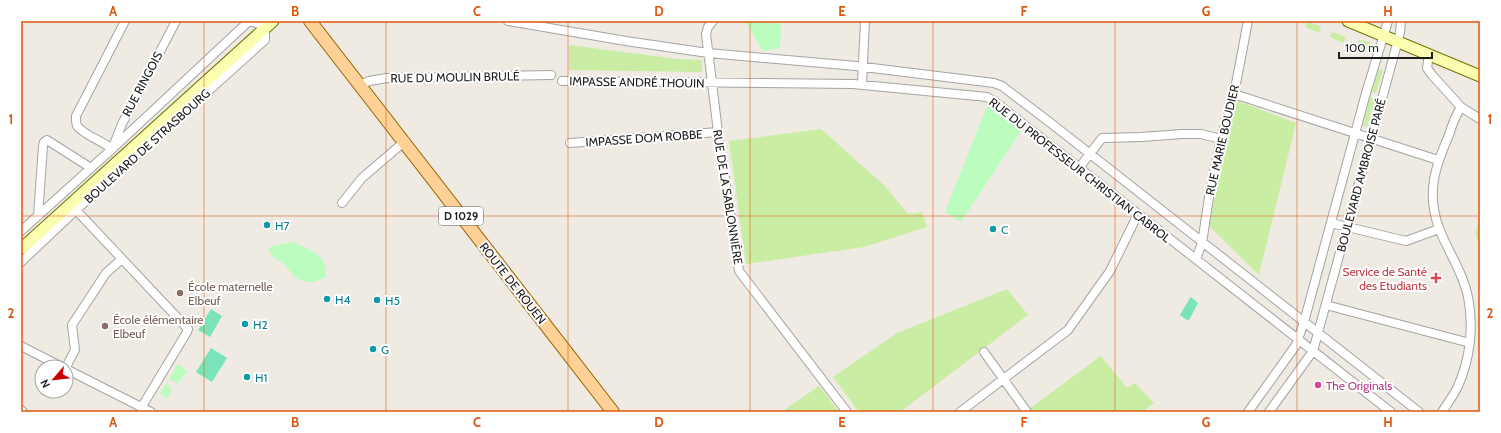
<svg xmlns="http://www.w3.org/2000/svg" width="1501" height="433" font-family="Cabin,sans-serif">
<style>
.grass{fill:#c8eda3}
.park{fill:#bafdbf}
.pitch{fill:#79e4ba}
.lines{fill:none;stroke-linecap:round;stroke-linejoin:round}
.minor-casing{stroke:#a4a4a4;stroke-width:10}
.secondary-casing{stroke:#6c7800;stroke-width:13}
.primary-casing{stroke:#966300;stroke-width:14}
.minor{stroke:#fff;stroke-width:8}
.secondary{stroke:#fbfeb1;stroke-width:11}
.primary{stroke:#ffd197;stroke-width:12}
.grid{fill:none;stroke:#de560d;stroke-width:1;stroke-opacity:0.55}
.culture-dot{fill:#0f9aa8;stroke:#fff;stroke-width:1.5}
.health-dot{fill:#e0444e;stroke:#fff;stroke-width:1.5}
.education-dot{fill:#8d6e63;stroke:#fff;stroke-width:1.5}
.hotel-dot{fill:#d1479c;stroke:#fff;stroke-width:1.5}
.labels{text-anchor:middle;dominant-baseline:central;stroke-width:4;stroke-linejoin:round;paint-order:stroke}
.shield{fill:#fff;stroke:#616161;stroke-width:1}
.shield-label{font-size:11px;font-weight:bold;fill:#1d1d1d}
.street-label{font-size:12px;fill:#1d1d1d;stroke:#fff}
.culture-label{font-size:12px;fill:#0d838f;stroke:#fff;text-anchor:start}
.health-label{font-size:12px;fill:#be3a42;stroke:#fff;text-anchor:end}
.education-label{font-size:12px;fill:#785e54;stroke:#fff;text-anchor:start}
.hotel-label{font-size:12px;fill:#b23c85;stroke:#fff;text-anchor:start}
.neatline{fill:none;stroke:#de560d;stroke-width:1.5}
.grid-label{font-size:13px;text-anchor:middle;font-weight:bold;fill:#de560d}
</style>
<rect width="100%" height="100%" fill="#efeae2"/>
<path class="grass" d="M1307,22L1321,26L1319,33L1305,27Z
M1332,32L1346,37L1343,43L1330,37Z
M1359,40L1370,42L1366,52L1357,48Z
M569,45L677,59L702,60V72L569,70Z
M1378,69L1383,70L1376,93L1372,92Z
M1370,97L1375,99L1367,127L1363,126Z
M1235,100L1296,123L1259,275L1209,226Z
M821,129L885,186L908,214L922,212L927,227L864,247L746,264L729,141Z
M1480,220V245C1474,237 1475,228 1480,220Z
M1007,289L1028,315L900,412H859L833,377L897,333Z
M1101,356L1127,388L1135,383L1154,403L1142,412H1025Z
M819,386L839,412L783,411Z"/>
<path class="park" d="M745,21H781L780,48L763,51Z
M987,106L1021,131L961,222L945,212Z
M292,242C308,247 329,257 326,276C316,284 304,284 294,276C290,273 288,267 284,264C277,259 271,258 269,249L272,246Z
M178,364L187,371L178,384L169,379Z
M166,383L170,386L169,388L171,391L167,398L160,394Z"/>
<path class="pitch" d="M1191,297L1198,303L1189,320H1187L1180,315L1190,298Z
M211,309L222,316L210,337L198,330Z
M211,348L227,358L212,382L196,372Z"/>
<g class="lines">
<defs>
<path id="minor" d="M250,21L261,25
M508,21L626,41L708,53L856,66L994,83L1002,86L1052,124L1419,412
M713,21L708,27L706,34L718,132L739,271L847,412
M1429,54L1427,68L1432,75L1461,107L1480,119
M562,81L853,84L987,97L994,101L1391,412
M862,84L865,21
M360,85L369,81L387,78L551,75
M1234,94L1438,160
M570,143L718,132
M113,147L122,124L176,21
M112,149C102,141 87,136 79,128C75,125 76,120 76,116L125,21
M1079,168L1102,138L1141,137L1182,134H1201L1221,139
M342,203L362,178L404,142
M76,210L188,329L187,332L141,408
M38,216L43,146L44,142L47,140L91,168
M1331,223L1406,241L1439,229
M21,231L112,149L249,21
M1196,259L1202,243L1210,191L1221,139L1234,94L1248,21
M21,262L76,210L265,40V28
M1326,305L1470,343
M21,346L62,367
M984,352L1027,412
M66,367L75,350L72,325L106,273L122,259
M66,369L151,412
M21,410L23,412
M960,412L1068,330L1110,271L1138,214
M1248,412L1296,345L1304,322L1366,93L1388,21
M1269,412L1313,351L1400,33L1401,21
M1442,412C1447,404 1454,395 1458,386C1470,360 1474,326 1468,297C1463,272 1448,252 1439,228C1426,193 1435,167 1449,135C1452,125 1456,115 1461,107"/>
<path id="secondary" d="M1348,21L1480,76
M21,249L273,21"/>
<path id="primary" d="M310,21L613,412"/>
</defs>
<use href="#minor" class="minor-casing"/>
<use href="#secondary" class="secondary-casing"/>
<use href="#primary" class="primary-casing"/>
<use href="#minor" class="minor"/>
<use href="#secondary" class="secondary"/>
<use href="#primary" class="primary"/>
</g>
<path class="grid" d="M204,21V412M386,21V412M568,21V412M750,21V412M933,21V412M1115,21V412M1297,21V412M21,216H1480"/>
<g class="culture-dot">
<circle cx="267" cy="225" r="4"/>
<circle cx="993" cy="229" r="4"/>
<circle cx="327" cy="299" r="4"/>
<circle cx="377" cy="300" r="4"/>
<circle cx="245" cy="324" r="4"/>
<circle cx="373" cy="349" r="4"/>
<circle cx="247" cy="377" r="4"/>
</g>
<path class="health-dot" d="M1434 272h4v4h4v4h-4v4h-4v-4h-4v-4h4z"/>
<g class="education-dot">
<circle cx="180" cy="293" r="4"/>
<circle cx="105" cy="326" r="4"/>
</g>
<circle class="hotel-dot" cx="1318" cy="385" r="4"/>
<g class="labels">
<rect class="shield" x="439" y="207" width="44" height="18" rx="3"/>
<g class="shield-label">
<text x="461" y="216">D 1029</text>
</g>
<g class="street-label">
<text transform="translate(455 77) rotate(-1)">RUE DU MOULIN BRULÉ</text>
<text transform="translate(637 82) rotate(1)">IMPASSE ANDRÉ THOUIN</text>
<text transform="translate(142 84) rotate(-62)">RUE RINGOIS</text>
<text transform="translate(644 138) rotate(-4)">IMPASSE DOM ROBBE</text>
<text transform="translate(1222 140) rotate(-77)">RUE MARIE BOUDIER</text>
<text transform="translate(147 146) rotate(-42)">BOULEVARD DE STRASBOURG</text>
<text transform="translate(1080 170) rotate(38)">RUE DU PROFESSEUR CHRISTIAN CABROL</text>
<text transform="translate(1361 175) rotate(-75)">BOULEVARD AMBROISE PARÉ</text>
<text transform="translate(728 197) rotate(81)">RUE DE LA SABLONNIÈRE</text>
<text transform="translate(513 283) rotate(52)">ROUTE DE ROUEN</text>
</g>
<g class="culture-label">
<text x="275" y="225">H7</text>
<text x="1001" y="229">C</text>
<text x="335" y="299">H4</text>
<text x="385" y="300">H5</text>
<text x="253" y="324">H2</text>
<text x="381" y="349">G</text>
<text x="255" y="377">H1</text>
</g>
<g class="health-label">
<text x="1427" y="271">Service de Santé<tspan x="1427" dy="14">des Etudiants</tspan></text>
</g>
<g class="education-label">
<text x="188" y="286">École maternelle<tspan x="188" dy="14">Elbeuf</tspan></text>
<text x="113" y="319">École élémentaire<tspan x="113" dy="14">Elbeuf</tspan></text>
</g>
<g class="hotel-label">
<text x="1326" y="385">The Originals</text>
</g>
</g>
<rect width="1501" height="433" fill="none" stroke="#ffffff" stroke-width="44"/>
<g transform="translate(54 379) rotate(242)"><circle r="19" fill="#ffffff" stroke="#a5a5a5"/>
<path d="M0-3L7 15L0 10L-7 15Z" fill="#ca0002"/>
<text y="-6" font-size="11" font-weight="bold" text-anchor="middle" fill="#1d1d1d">N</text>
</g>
<path d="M1339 52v6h93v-6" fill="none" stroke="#1d1d1d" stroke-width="2"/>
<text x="1345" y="52" font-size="12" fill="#1d1d1d" stroke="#ffffff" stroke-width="3" paint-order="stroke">100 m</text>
<rect x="22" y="22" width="1457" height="389" class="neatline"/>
<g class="grid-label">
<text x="113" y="16">A</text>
<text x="295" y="16">B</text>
<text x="477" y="16">C</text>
<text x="659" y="16">D</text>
<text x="842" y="16">E</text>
<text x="1024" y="16">F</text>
<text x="1206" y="16">G</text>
<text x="1388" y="16">H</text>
<text x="11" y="124">1</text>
<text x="1490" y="124">1</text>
<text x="11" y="318">2</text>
<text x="1490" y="318">2</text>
<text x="113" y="427">A</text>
<text x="295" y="427">B</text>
<text x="477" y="427">C</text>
<text x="659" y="427">D</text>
<text x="842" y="427">E</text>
<text x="1024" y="427">F</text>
<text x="1206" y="427">G</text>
<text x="1388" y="427">H</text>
</g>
</svg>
